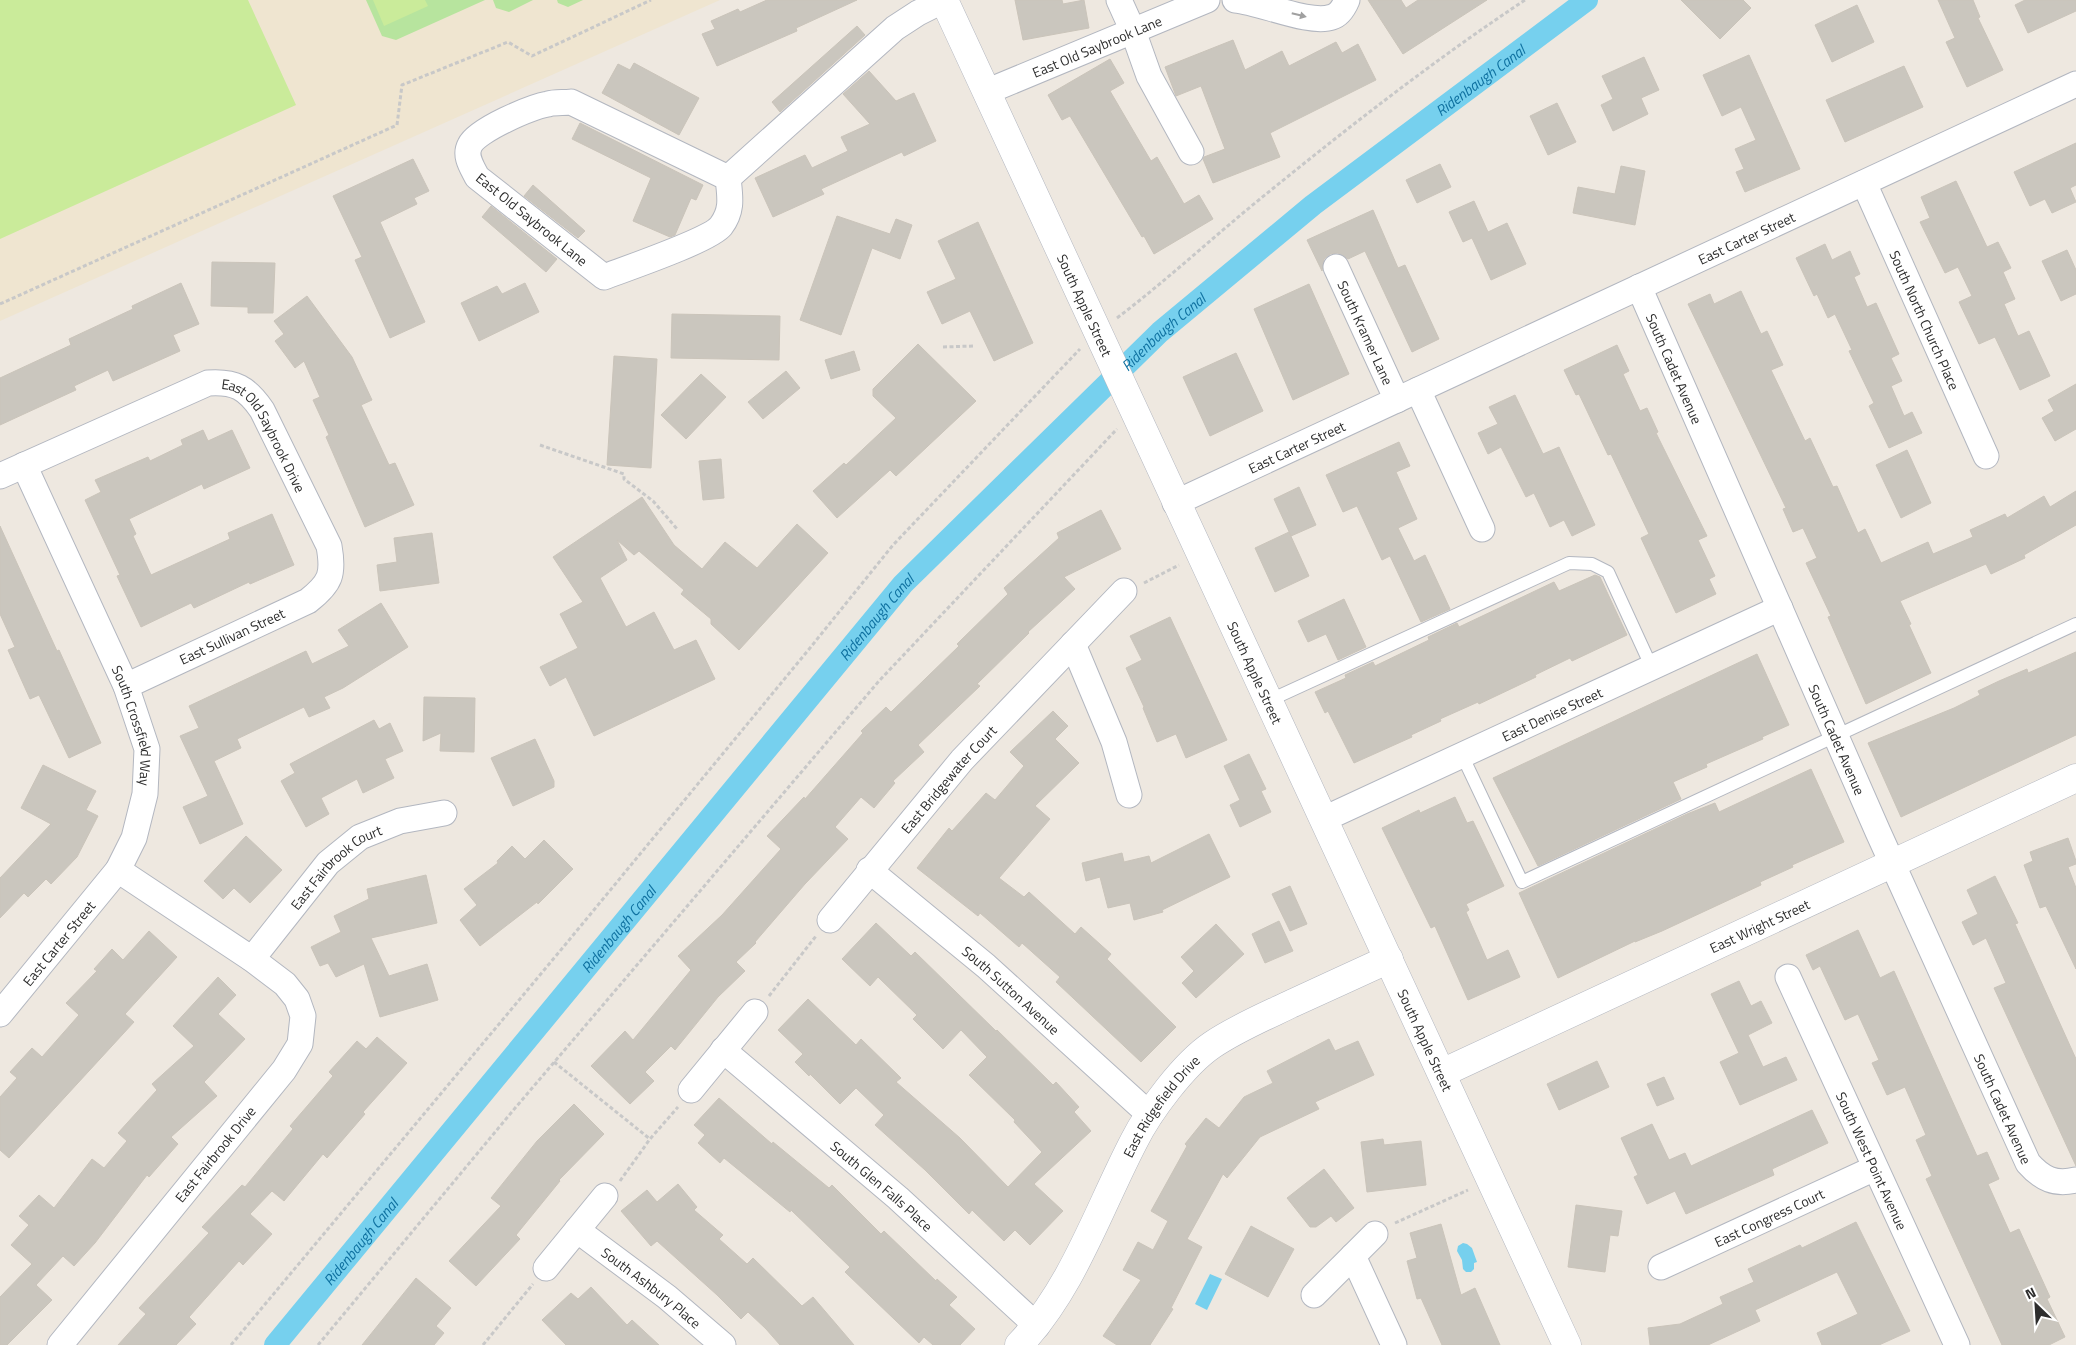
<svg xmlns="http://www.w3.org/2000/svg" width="2076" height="1345" font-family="'Titillium Web',sans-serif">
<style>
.education{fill:#efe5d0}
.green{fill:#b7e49e}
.pitch{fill:#caeb9a}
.water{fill:#76d0ee}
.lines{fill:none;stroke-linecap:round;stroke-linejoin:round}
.canal{stroke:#76d0ee;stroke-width:22}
.building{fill:#cac6be;stroke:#cac4ba}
.service-casing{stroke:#b3b7c0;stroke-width:14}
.minor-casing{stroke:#b3b7c0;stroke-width:27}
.tertiary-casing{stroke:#b3b7c0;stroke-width:29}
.secondary-casing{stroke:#b3b7c0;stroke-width:29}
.path{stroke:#c8c8c8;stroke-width:3;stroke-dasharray:4 2.5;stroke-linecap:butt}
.service{stroke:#fff;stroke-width:12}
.minor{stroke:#fff;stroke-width:25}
.tertiary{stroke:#fff;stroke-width:28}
.secondary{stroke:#fff;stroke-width:28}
.oneway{fill:#a0a0a0}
.labels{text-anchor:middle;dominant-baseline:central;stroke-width:4.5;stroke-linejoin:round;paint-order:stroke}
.street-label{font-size:14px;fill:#2d2d2d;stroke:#fff}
.water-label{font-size:15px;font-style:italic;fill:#0f71a0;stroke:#fff}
</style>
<rect width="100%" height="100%" fill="#eee8e0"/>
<path class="education" d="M0,0H720L0,321Z"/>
<path class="green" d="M366,0H485L396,40L382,36Z
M493,0H533L509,12L496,8Z
M557,0H583L568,7L558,3Z"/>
<path class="pitch" d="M0,0H248L296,105L0,239Z
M373,0H425L428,6L384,26Z"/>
<path class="water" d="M1463,1243L1467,1244L1472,1248L1477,1262L1474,1263V1269L1471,1272H1466L1463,1269L1462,1260L1457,1251L1458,1246Z
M1210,1274L1222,1279L1207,1310L1195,1304Z"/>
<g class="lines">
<path class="canal" id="s1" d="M275,1345L903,584L1160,332L1313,205L1587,0"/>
</g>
<path class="building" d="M767,0H857L796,28L797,31L717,66L702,34L715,29L711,21L738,9L740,12Z
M1015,0H1062L1063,4L1084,0L1089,28L1023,40Z
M1368,0H1401L1406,8L1418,0H1487L1403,54Z
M1681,0H1743L1751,8L1720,39Z
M1938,0H1973L1980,17L1978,18L2003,70L1967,87L1946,42L1955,38Z
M2025,0H2076V11L2028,33L2015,5Z
M1857,5L1874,42L1832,62L1815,25Z
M857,26L865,35L780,112L772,102Z
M1233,40L1245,70L1282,51L1289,66L1336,42L1342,53L1358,44L1376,80L1270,133L1280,157L1213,183L1203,159L1204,157L1225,149L1201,86L1176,96L1165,67Z
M1749,55L1800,169L1745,192L1736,172L1744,169L1735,149L1756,140L1741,107L1722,116L1703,75Z
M1644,57L1659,90L1641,98L1648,114L1613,131L1601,105L1613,99L1602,76Z
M1110,59L1124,83L1110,91L1151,161L1157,157L1184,204L1199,195L1213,219L1154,254L1144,236L1142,237L1070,116L1062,120L1048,95Z
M634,63L699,98L679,135L602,93L618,64L630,70Z
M1904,66L1923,107L1845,142L1826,100Z
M869,71L896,101L914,93L936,141L904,156L902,152L821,189L824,194L773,217L755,178L805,155L812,168L848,151L841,137L870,124L843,94Z
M1557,103L1576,142L1548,155L1530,116Z
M580,123L703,185L696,200L691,198L675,235L670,237L633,221L651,178L572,139Z
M2076,143V185L2070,188L2076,202L2052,213L2045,199L2030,206L2014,172Z
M413,159L429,191L414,198L417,204L380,222L425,322L390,338L355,260L362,257L333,196Z
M1440,164L1451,187L1417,203L1406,180Z
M1621,166L1645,171L1635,225L1573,213L1578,187L1615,194Z
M1956,181L1987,247L1998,242L2011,268L2003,272L2015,299L2004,304L2018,336L2029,331L2050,376L2020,390L1995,337L1979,344L1959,302L1972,296L1958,267L1945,273L1920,222L1930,218L1921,197Z
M533,185L585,231L578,238L524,196Z
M1474,201L1488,232L1507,223L1526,264L1491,280L1472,238L1463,242L1449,212Z
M491,206L557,259L546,272L482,217Z
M1373,210L1398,268L1405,265L1439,339L1412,352L1365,251L1348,259L1338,253L1330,254L1324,259L1322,271L1307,240Z
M837,216L890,234L896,219L912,225L900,259L872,248L841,335L800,320Z
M978,222L1033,343L994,361L970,311L942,324L927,292L956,279L938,241Z
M1825,244L1832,260L1850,251L1860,274L1854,277L1867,307L1876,303L1899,354L1891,358L1902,381L1891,386L1904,416L1912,412L1922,433L1889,448L1869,406L1874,403L1849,351L1852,350L1835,314L1828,318L1817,294L1814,296L1796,258Z
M2067,250L2076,270V294L2061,301L2042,261Z
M212,262L275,263L273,313H248V307L211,306Z
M181,283L199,324L173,335L180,351L113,381L108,370L74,386L76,390L0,425V378L71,345L69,339L133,309L132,306Z
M525,283L539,312L479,341L461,303L497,286L502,294Z
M1309,284L1349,374L1293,400L1254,309Z
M1741,291L1761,334L1767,331L1783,365L1771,370L1805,441L1810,438L1833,487L1837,486L1858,533L1865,529L1881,563L1928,542L1933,554L1973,537L1970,530L2005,514L2007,518L2044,496L2050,507L2076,491V525L2024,555L2025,558L1991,574L1986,564L1900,601L1911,624L1909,625L1931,673L1866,704L1828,617L1831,616L1806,563L1817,558L1803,528L1793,532L1783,509L1786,508L1688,304L1710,294L1714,304Z
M307,296L352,357L372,400L361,405L389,465L395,463L414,505L365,527L326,437L329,435L313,400L320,397L304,361L295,368L275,341L284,334L274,321Z
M672,314L780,316L779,360L671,358Z
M918,344L976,401L896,476L890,470L837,518L813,491L844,463L846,465L896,418L873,396V389Z
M1617,345L1629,371L1623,374L1640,411L1647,408L1658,432L1656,433L1707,536L1698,540L1715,576L1709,579L1716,594L1676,613L1641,538L1649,534L1611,454L1608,455L1579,394L1576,395L1564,370Z
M854,351L860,370L831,379L825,360Z
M1236,353L1263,411L1210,436L1183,377Z
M614,356L657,359L651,468L607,465Z
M786,371L800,388L763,419L748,402Z
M701,374L726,397L686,439L661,415Z
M2076,384V429L2055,441L2042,418L2054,411L2048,400Z
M1515,395L1543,454L1559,447L1595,525L1572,536L1564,520L1550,527L1534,493L1526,497L1501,447L1488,454L1478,433L1498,424L1489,407Z
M203,430L208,441L232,430L250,468L204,489L202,484L129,519L136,534L133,536L151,575L230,539L228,533L272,514L294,565L250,584L249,582L194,608L191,603L141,627L117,576L120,575L85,500L101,492L95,480L148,457L150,461L183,445L181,440Z
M1399,442L1410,466L1396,472L1417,519L1398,528L1414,561L1425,555L1450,609L1421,622L1390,556L1382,560L1357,506L1343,512L1326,475Z
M1907,450L1931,503L1901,518L1876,465Z
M721,459L724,498L703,500L699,461Z
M1299,487L1316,525L1291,536L1274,499Z
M642,497L674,545L702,569L725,542L757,568L797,524L828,553L739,650L711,624V619L681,594L684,590L639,551L634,555L617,540L627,560L600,578L626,627L654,612L674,650L696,640L715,679L594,736L566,677L550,686L540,667L578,648L560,614L583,602L553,557Z
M1101,510L1121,549L1064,577L1075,589L1028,632L1029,633L977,684L980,686L918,745L924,752L893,781L895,783L874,808L861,797L835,827L848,839L805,884L755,942L756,943L736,962L745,971L718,997L675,1050L671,1046L645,1072L654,1081L630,1104L591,1066L625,1031L633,1040L691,970L678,956L722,915L781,849L767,836L804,797L805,799L863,733L861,731L886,707L891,712L959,646L957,644L1008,594L1004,588L1059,538L1057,533Z
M0,526L57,651L59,650L101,743L69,758L39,695L30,699L8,650L15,647L0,614Z
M1289,532L1309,576L1275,592L1255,548Z
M432,533L439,583L380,591L377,565L397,562L394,538Z
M1595,575L1600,577L1627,635L1572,661L1570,658L1535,675L1536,677L1479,704L1478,702L1440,719L1441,721L1411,735L1412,737L1354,763L1328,711L1325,713L1315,692L1346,678L1345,675L1373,662L1375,666L1429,640L1428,637L1457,623L1459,627L1554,582L1559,591Z
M1344,599L1366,647L1338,660L1326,634L1308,642L1298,621Z
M381,603L408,647L343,688L324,697L330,708L309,717L304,707L237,739L241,748L214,761L243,824L200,844L183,807L208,796L180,736L199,728L189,706L306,651L312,664L349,646L338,630Z
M1170,617L1227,740L1186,758L1176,734L1157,742L1143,708L1144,707L1126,668L1142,660L1130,636Z
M2076,652V735L1901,817L1868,743L1954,708L1980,695L1978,691L1999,681L2027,669L2028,673Z
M1757,654L1789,725L1762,737L1763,739L1706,764L1707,767L1673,782L1681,799L1538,866L1493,778Z
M424,697L475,698L474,752L440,751L441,733L423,741Z
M1053,711L1068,726L1055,739L1079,763L1035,806L1050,819L999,878L1024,897L1029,892L1075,934L1081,927L1111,954L1107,959L1176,1027L1141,1062L1056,982L1060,977L1022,943L1019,947L980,913L978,916L917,868L949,828L952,831L986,793L995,800L1024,766L1010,752Z
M374,720L379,729L390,723L403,751L385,759L394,778L363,793L357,779L321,798L329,814L306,827L281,781L295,773L290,764Z
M535,739L554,781V787L513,806L491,758Z
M1249,754L1266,789L1261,791L1271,812L1240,827L1230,805L1240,800L1224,766Z
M43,765L96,791L86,810L98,816L77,857L51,884L46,879L28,897L24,893L0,918V878L51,824L21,808Z
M1811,769L1844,842L1792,865L1793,867L1760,882L1761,885L1662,931L1635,942V941L1558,978L1519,893L1687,814L1715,803L1719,812Z
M1455,797L1467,823L1473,821L1504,886L1466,904L1469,910L1466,912L1487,960L1508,950L1520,977L1468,1000L1435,926L1431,928L1382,828L1419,810L1420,813Z
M1209,834L1230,877L1162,910L1163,912L1134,920L1130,903L1108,908L1100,877L1086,881L1082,863L1122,853L1124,862L1149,856L1151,863Z
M246,836L282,870L250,903L234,888L223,899L204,881Z
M2068,838L2076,861V864L2068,867L2076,888V969L2046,906L2040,908L2024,865L2033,861L2030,852Z
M544,840L573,869L538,904L537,902L480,946L460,920L477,905L464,889L498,863L497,861L512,846L525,859Z
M426,875L437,923L371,938L389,976L427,964L438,1000L380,1017L364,964L336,977L328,963L320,966L311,947L341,932L334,916L369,899L367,889Z
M1995,876L2018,923L2015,924L2076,1059V1166L1994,988L2006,983L1986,938L1973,945L1962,922L1978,914L1967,890Z
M1290,886L1307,924L1290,931L1272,894Z
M1279,921L1293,951L1265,963L1252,934Z
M876,923L911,956L915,952L996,1031L997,1030L1053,1085L1056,1082L1079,1107L1074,1112L1091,1131L1034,1184L1063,1211L1030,1245L1015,1230L1004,1241L972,1210L969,1214L925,1170L875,1125L884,1115L856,1088L840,1104L810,1074L809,1076L795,1062L803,1054L778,1030L808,999L856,1045L861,1039L901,1078L896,1082L960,1138L1008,1187L1042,1152L1014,1122L1015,1120L969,1075L987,1057L961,1030L943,1049L913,1019L917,1015L878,977L870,986L842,959Z
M1216,924L1244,954L1196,998L1182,983L1194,971L1181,957Z
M1858,930L1880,978L1894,971L1977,1156L1987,1152L1999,1179L1988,1184L2010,1233L2019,1229L2050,1297L2047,1299L2065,1337L2049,1345H2002L1926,1179L1932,1176L1916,1140L1926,1135L1905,1087L1887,1095L1872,1063L1879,1060L1858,1014L1845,1020L1820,966L1813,970L1806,955Z
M149,931L177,957L125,1014L134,1022L9,1158L0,1150V1097L17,1078L10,1072L32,1048L42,1057L79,1015L66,1003L97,971L94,969L112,949L123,960Z
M218,977L236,995L218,1014L245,1039L204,1082L217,1096L171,1137L178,1144L149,1177L147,1175L95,1243L74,1266L63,1256L36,1285L52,1300L7,1345H0V1297L32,1264L11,1245L29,1225L19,1216L39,1195L54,1208L92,1159L104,1168L127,1141L118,1133L157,1090L152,1084L194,1046L173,1026Z
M1739,981L1751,1006L1761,1001L1772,1023L1748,1035L1763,1067L1786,1057L1797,1080L1740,1105L1720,1062L1739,1053L1711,994Z
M377,1037L407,1063L363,1112L365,1114L327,1158L323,1154L284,1201L272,1191L250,1214L272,1234L243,1265L239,1261L189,1317L196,1324L176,1345H118L146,1314L139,1308L209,1233L202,1227L242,1185L245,1187L293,1129L290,1126L333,1076L329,1072L357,1041L366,1049Z
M1329,1039L1335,1051L1358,1041L1374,1075L1315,1102L1319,1109L1260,1137L1227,1178L1223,1174L1187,1239L1202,1247L1171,1308L1173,1309L1150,1345H1117L1103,1336L1141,1280L1123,1270L1138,1242L1153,1250L1168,1221L1151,1211L1187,1146L1185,1144L1206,1118L1219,1128L1244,1097L1273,1083L1267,1071Z
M1597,1061L1609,1087L1559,1110L1547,1084Z
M1664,1077L1674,1099L1657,1106L1647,1084Z
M719,1098L772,1144L773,1142L829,1188L832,1185L881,1234L884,1231L936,1281L937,1279L957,1297L949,1305L975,1329L960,1345H933L924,1337L919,1343L845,1272L850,1267L791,1210L790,1212L724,1158L720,1163L698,1143L705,1135L694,1125Z
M574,1104L604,1134L559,1180L560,1181L516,1235L520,1239L476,1286L449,1261L501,1206L491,1198L537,1141Z
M1812,1110L1828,1143L1772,1169L1774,1175L1686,1214L1675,1191L1647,1204L1634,1177L1638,1175L1621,1138L1652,1124L1669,1160L1685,1153L1691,1166Z
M1383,1139L1384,1145L1421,1141L1426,1185L1367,1192L1361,1142Z
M1324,1169L1354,1208L1336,1222L1331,1216L1316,1227H1310L1287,1198Z
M678,1184L697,1207L694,1210L723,1235L719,1239L747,1264L753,1258L802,1306L813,1297L854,1345H780L766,1329L748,1312L741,1319L717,1295L657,1241L651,1246L621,1211L647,1190L657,1202Z
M1576,1205L1622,1211L1618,1236L1610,1235L1605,1272L1568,1267Z
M1856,1222L1910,1331L1879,1345H1822L1817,1333L1858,1314L1837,1272L1755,1310L1760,1321L1708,1345H1650L1648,1328L1680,1324L1723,1304L1720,1297L1754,1282L1748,1269L1800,1245L1802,1248Z
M1441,1224L1461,1295L1475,1288L1500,1345H1442L1421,1298L1417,1299L1407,1261L1417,1258L1410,1233Z
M1251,1226L1294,1249L1268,1297L1225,1274Z
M416,1278L451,1308L436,1326L444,1333L434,1345H362Z
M591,1287L627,1325L632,1320L659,1345H566L542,1320L571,1293L578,1299Z"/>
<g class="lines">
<defs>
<path id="service" d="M1268,701L1569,563L1592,564L1608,572L1652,668
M1462,755L1522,882L2076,624"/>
<g id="minor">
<path d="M1119,0L1133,31L1149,76L1191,152"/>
<path d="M1235,0C1260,2 1310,25 1332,17C1339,15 1344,7 1347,0"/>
<path id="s2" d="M986,92L1207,0"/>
<path d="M571,102L728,178C730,197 733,210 721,226C710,240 625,269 604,277L477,177C472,167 464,156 470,145C477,130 531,107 548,104C555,102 564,103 571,102Z"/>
<path d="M728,178L895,28L918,13L944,0"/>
<path id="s3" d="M1864,183L1986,456"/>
<path id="s4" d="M1336,267L1397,400"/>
<path id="s5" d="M1639,287L1878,832L2028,1163C2042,1179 2055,1185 2076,1180"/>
<path d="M1418,390L1482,529"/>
<path id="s6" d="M24,465L126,686L147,749L145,794L134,838L118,870L252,959L285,984L297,999L303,1016L300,1044L284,1070L60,1345"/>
<path id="s7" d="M0,476L208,383C235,381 247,388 262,410L329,546C334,574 331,583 308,601L126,686"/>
<path id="s8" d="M1175,503L2076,84"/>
<path d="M1073,644L1114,742L1129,795"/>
<path id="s9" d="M1324,819L1780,608"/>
<path id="s10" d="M869,870L986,966L1150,1115"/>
<path id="s11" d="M830,920L962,760L1124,591"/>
<path id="s12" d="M252,959L328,863L360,837L400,821L444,813"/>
<path id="s13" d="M1788,977L1957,1345"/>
<path id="s14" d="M0,1014L118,870"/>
<path id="s15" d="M723,1050L898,1198L1037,1326"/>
<path d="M691,1090L755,1012"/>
<path id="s16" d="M577,1230L667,1297L723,1345"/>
<path d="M1353,1256L1394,1345"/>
<path id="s17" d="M1661,1267L1875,1168"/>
<path d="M546,1268L605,1196"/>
<path d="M1314,1295L1375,1234"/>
</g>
<g id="tertiary">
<path id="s18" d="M1442,1073L2076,778"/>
<path id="s19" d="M1019,1345C1073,1288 1098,1210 1134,1141C1149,1111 1184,1064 1212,1045C1237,1028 1266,1016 1293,1003C1325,988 1357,974 1389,959"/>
</g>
<g id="secondary">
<path id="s20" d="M944,0L1567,1345"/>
</g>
</defs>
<use href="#service" class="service-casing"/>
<use href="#minor" class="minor-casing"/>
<use href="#tertiary" class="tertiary-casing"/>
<use href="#secondary" class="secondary-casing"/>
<path class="path" d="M0,304L397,125L402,85L508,42L532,56L651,0
M1117,318C1167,280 1212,238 1260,199C1346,129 1433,61 1525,0
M943,347L973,346
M540,445L624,474V479L653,501L678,530
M1144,583L1179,565
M769,996L816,936
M554,1062L650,1139
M620,1181L650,1139L678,1107
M1395,1223L1468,1190
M231,1345L565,945L810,648L893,545L1080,349
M318,1345L516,1107L879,681L1117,429
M483,1345L533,1284"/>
<use href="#service" class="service"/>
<use href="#minor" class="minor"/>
<use href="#tertiary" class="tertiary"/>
<use href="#secondary" class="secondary"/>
</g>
<defs><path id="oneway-solid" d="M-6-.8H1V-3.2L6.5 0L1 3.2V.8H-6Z" transform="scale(1.25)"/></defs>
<use class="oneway" href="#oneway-solid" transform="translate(1299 15) rotate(14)"/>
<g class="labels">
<g class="street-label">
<text stroke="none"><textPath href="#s2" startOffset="120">East Old Saybrook Lane</textPath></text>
<text transform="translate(532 219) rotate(39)">East Old Saybrook Lane</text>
<text stroke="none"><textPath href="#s8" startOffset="630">East Carter Street</textPath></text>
<text stroke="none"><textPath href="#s20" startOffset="336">South Apple Street</textPath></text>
<text stroke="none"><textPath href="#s3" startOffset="150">South North Church Place</textPath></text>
<text stroke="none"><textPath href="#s4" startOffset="72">South Kramer Lane</textPath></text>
<text stroke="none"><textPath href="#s5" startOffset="89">South Cadet Avenue</textPath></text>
<text stroke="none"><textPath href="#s7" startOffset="312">East Old Saybrook Drive</textPath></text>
<text stroke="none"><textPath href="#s8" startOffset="134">East Carter Street</textPath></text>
<text transform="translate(232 636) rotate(-25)">East Sullivan Street</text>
<text stroke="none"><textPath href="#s20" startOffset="741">South Apple Street</textPath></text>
<text stroke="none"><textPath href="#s9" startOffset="251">East Denise Street</textPath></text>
<text stroke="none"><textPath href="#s6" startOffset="284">South Crossfield Way</textPath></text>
<text stroke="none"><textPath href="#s5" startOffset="494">South Cadet Avenue</textPath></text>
<text stroke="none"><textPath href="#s11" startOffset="184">East Bridgewater Court</textPath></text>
<text stroke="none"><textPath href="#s12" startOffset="126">East Fairbrook Court</textPath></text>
<text stroke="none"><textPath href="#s18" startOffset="350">East Wright Street</textPath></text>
<text stroke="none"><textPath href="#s14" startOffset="92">East Carter Street</textPath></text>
<text stroke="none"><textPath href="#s10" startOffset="186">South Sutton Avenue</textPath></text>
<text stroke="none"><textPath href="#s20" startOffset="1146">South Apple Street</textPath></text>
<text stroke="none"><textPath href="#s5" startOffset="899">South Cadet Avenue</textPath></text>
<text stroke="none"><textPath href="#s19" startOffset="279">East Ridgefield Drive</textPath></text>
<text transform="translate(215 1154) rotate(-51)">East Fairbrook Drive</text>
<text stroke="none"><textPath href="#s13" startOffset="202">South West Point Avenue</textPath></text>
<text stroke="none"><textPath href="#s15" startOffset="209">South Glen Falls Place</textPath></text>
<text stroke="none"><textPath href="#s17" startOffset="119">East Congress Court</textPath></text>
<text stroke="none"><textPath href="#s16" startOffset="94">South Ashbury Place</textPath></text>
</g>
<g class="water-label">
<text stroke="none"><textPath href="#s1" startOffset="1754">Ridenbaugh Canal</textPath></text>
<text stroke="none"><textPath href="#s1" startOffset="1349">Ridenbaugh Canal</textPath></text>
<text stroke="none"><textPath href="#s1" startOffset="944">Ridenbaugh Canal</textPath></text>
<text stroke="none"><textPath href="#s1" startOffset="539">Ridenbaugh Canal</textPath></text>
<text stroke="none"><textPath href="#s1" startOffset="134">Ridenbaugh Canal</textPath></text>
</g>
</g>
<g transform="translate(2036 1305) rotate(335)" stroke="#ffffff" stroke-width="4" paint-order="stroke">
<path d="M0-4L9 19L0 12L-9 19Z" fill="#2d2d2d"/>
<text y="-8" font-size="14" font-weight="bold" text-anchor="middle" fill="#2d2d2d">N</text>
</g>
</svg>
